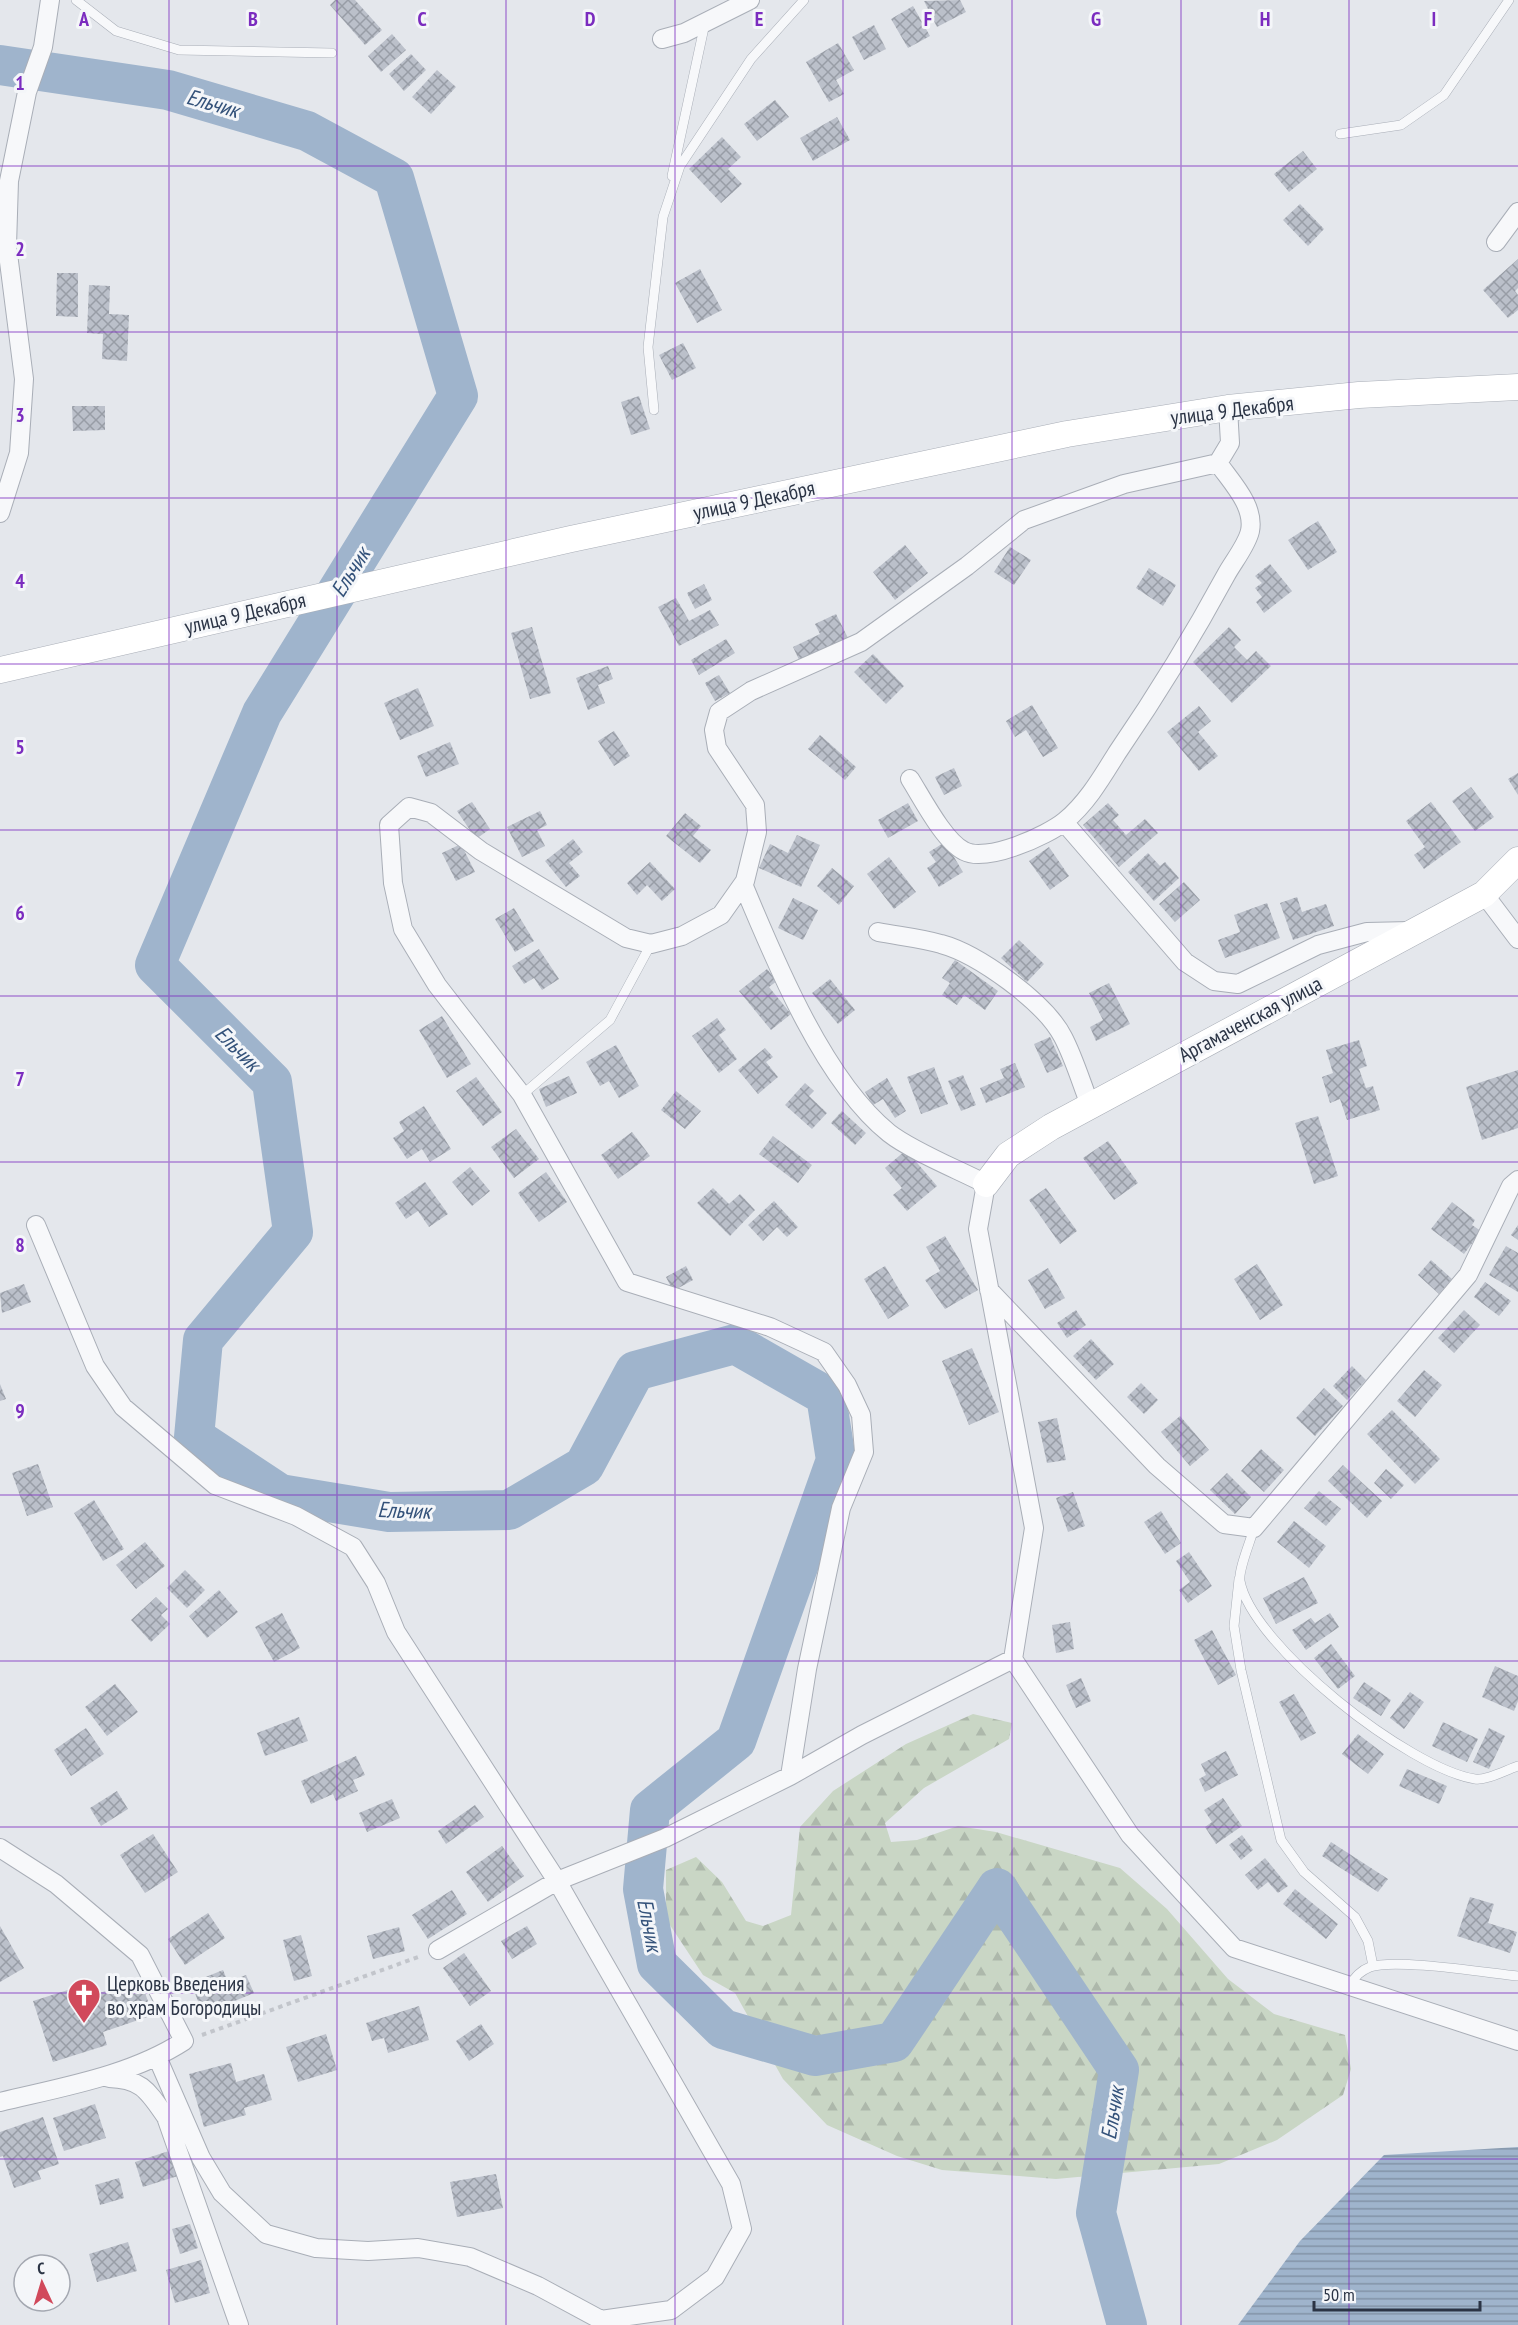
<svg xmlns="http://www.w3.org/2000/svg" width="1518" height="2325" font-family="'PT Sans Narrow',sans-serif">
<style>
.forest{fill:url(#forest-firs)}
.water{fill:url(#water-rules)}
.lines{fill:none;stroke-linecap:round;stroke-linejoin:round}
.river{stroke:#9fb4cc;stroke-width:40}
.building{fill:url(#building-cross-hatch)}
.lane-casing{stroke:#a9aeb7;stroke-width:10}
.street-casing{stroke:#a9aeb7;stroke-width:20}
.secondary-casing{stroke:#a9aeb7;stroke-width:27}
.path{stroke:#c2c5cb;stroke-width:4;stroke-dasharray:4.5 4.5;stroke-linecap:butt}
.lane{stroke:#f7f8fa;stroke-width:9}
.street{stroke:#f7f8fa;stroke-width:18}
.secondary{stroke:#fff;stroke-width:26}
.grid{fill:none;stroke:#7b2cbf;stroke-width:1.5;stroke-opacity:0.55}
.labels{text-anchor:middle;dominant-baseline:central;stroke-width:6;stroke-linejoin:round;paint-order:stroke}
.street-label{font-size:21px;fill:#2b3445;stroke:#f4f6f9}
.poi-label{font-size:21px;fill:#2b3445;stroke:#f4f6f9;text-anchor:start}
.water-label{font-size:22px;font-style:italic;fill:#34527a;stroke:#f4f6f9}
.grid-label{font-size:20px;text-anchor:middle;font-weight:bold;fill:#7b2cbf;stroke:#f4f6f9;stroke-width:6;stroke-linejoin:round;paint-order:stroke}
</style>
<defs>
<pattern id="forest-firs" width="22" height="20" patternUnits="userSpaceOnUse" patternTransform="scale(1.5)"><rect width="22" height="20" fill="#c9d6c5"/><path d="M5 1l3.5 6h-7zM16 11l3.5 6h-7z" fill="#adb8ab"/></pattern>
<pattern id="water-rules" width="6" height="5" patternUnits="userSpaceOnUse" patternTransform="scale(1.5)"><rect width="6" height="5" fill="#9fb4cc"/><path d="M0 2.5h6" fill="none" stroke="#8293a7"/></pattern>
<pattern id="building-cross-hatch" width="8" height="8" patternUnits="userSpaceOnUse" patternTransform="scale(1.5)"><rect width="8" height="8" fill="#bbc0ca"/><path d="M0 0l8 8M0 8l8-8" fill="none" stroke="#989da6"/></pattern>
</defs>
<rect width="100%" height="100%" fill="#e4e7ec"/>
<path class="forest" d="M973,1714L1012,1723L1009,1739L924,1788L885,1823L891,1842L917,1840L958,1826L996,1832L1120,1868L1167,1909L1228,1979L1274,2014L1345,2035L1351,2069L1343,2095L1277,2140L1219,2164L1056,2179L942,2170L897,2156L827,2125L783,2079L735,1993L703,1975L666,1919V1870L696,1857L722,1882L746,1921L763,1926L791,1915L800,1827L833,1791L906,1744Z"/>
<path class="water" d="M1518,2147V2325H1238L1300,2241L1384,2155Z"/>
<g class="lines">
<path class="river" d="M0,65L168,90L307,131L394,178L458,396L262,713L155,965L272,1082L293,1232L203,1340L194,1437L280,1494L389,1512L509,1510L584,1466L635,1371L735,1344L826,1396L836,1460L736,1741L650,1810L643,1889L657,1964L723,2029L815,2056L894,2042L997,1888L1119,2070L1096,2213L1127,2325"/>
</g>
<path class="building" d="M335,0H355L382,30L365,45L330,5Z
M960,0L966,12L937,27L924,1Z
M913,6L930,36L908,48L891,19Z
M874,25L886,49L864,60L852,37Z
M392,34L406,50L381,72L368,56Z
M838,43L854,70L836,80L844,94L829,102L806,62Z
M411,54L426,70L404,91L389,74Z
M437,70L456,87L431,114L412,97Z
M775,100L789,117L757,141L744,124Z
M837,117L850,140L813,161L800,138Z
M722,137L741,157L728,169L742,184L721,203L689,169Z
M1303,151L1317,169L1289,192L1274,174Z
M1300,204L1324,229L1308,246L1283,220Z
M1518,259V288L1515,291L1518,295V310L1508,318L1483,290Z
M700,269L722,310L697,323L675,283Z
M57,273H78V317L56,316Z
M89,285L110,286L109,314L129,315L127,361L102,359L103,334L87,333Z
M683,343L696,368L672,380L659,355Z
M639,396L650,429L631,435L621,402Z
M72,406H105V430L73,431Z
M1318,521L1337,552L1308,570L1288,540Z
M905,545L928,573L895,600L873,572Z
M1010,547L1031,560L1014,585L994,572Z
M1270,564L1292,591L1264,613L1256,602L1262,597L1255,588L1262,583L1255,576Z
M1149,568L1176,585L1163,606L1136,588Z
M704,584L712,600L695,609L687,593Z
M676,598L689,621L710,610L719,625L679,646L658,607Z
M836,614L849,640L801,664L793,647L820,634L815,624Z
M532,627L551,693L530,699L511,633Z
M1229,627L1241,640L1234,647L1247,660L1256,651L1271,666L1232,703L1193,662Z
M726,639L735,653L699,675L691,660Z
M873,654L904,686L886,704L854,672Z
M608,666L613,679L598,685L605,703L588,710L576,678Z
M719,675L730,693L715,701L705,683Z
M418,688L434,726L400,740L384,703Z
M1032,705L1058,748L1043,757L1026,730L1015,737L1006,721Z
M1199,706L1211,721L1198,732L1218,756L1199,771L1167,732Z
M614,731L630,756L614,766L598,741Z
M820,735L856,767L845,780L808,749Z
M450,742L459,764L426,777L417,756Z
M954,768L962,786L944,795L935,777Z
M1518,773V795L1508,779Z
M1471,787L1494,817L1475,831L1452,801Z
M472,802L490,829L476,839L457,811Z
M1431,802L1461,842L1424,869L1414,855L1425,847L1406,821Z
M908,803L918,821L888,838L878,820Z
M1108,803L1119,815L1113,820L1126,835L1145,819L1158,833L1119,867L1083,825Z
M540,811L547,825L537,830L545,846L522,857L507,827Z
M685,813L701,826L693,836L711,850L700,863L666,836Z
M797,835L820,845L801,887L759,868L770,844L788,853Z
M573,839L583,852L569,863L580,876L566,887L545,861Z
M945,842L963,872L939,887L927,868L936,862L929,852Z
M461,844L475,872L456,881L442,853Z
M1049,847L1069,876L1050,890L1029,861Z
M1148,853L1160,866L1165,862L1179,878L1154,901L1128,872Z
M889,857L916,892L894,909L867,874Z
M650,862L675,889L662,901L647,885L637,895L627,883Z
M832,868L854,886L839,905L817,886Z
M1184,882L1200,900L1175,922L1159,904Z
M1297,897L1302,912L1326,904L1334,926L1293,940L1280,903Z
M793,898L818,910L803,940L778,928Z
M1267,903L1280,938L1225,958L1218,940L1240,932L1234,915Z
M514,908L534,941L515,952L495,919Z
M1019,940L1044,964L1027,982L1001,958Z
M539,949L559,979L542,990L534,978L524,984L512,966Z
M955,960L998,991L985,1010L964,995L957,1005L942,995L950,983L942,978Z
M767,969L777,981L769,987L791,1014L771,1030L739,991Z
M830,979L855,1010L838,1024L812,993Z
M1109,983L1130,1024L1096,1041L1090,1027L1103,1020L1089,993Z
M442,1016L471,1064L447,1078L419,1030Z
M717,1018L726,1030L719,1035L737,1059L719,1073L692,1036Z
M1050,1037L1063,1066L1047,1073L1034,1044Z
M1359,1040L1367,1066L1359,1069L1366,1088L1373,1086L1380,1110L1347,1120L1340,1099L1330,1103L1322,1077L1333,1073L1326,1050Z
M616,1045L639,1086L619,1098L609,1081L600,1086L586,1062Z
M765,1048L773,1057L766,1062L778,1077L758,1094L738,1070Z
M1015,1063L1025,1087L986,1103L980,1088L1004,1078L1000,1069Z
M934,1067L948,1104L921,1114L907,1077Z
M1518,1070V1128L1482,1140L1466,1087Z
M963,1075L976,1105L961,1111L948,1081Z
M569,1076L577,1093L546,1107L539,1089Z
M476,1077L502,1112L483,1126L456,1091Z
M887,1078L906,1111L895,1118L883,1099L873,1105L865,1092Z
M805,1083L814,1091L809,1096L827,1113L812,1129L785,1105Z
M676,1091L701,1111L685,1129L661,1110Z
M424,1106L451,1149L430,1162L422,1149L407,1159L393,1138L404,1131L399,1122Z
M842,1111L866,1133L855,1145L831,1123Z
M1318,1116L1338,1176L1314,1184L1295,1123Z
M516,1129L539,1159L514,1178L491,1147Z
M632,1132L650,1156L618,1179L601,1155Z
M773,1136L812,1165L798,1183L759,1154Z
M1108,1141L1138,1183L1114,1200L1083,1158Z
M906,1150L937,1186L907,1211L893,1195L902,1188L885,1168Z
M470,1167L490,1191L472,1206L452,1182Z
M546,1172L567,1202L539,1222L518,1193Z
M425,1182L448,1214L429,1227L418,1211L406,1219L395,1203Z
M713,1188L729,1204L740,1194L755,1210L730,1236L697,1203Z
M1046,1188L1077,1231L1060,1244L1029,1200Z
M774,1201L798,1227L787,1237L777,1227L763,1241L748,1225Z
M1452,1202L1475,1220L1472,1225L1481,1231L1464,1254L1431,1229Z
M1518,1225V1240L1511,1235Z
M945,1236L978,1290L945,1309L925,1280L940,1271L926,1247Z
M1506,1246L1518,1253V1292L1489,1275Z
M1431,1260L1452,1279L1439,1294L1418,1275Z
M1257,1264L1283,1305L1260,1320L1234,1279Z
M686,1266L693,1280L673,1291L666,1277Z
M885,1266L909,1306L888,1319L864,1279Z
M1048,1268L1065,1298L1045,1309L1028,1280Z
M1485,1282L1511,1301L1499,1316L1474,1297Z
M24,1284L31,1302L2,1313L0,1293Z
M1076,1310L1086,1325L1067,1338L1057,1323Z
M1464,1310L1480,1325L1454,1353L1438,1338Z
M1091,1339L1114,1364L1096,1380L1073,1356Z
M972,1348L999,1412L969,1425L942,1361Z
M1352,1366L1366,1380L1347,1400L1333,1386Z
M1424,1370L1442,1385L1415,1417L1397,1401Z
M1141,1383L1158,1400L1144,1414L1127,1397Z
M0,1384L6,1399L0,1401Z
M1324,1388L1343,1406L1315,1436L1296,1418Z
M1392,1410L1440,1459L1415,1484L1367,1434Z
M1180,1416L1209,1450L1190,1466L1161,1432Z
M1057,1418L1066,1460L1047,1463L1038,1422Z
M1261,1449L1284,1470L1264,1492L1241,1471Z
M38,1464L53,1507L27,1516L12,1473Z
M1343,1465L1382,1501L1367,1518L1328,1481Z
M1386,1469L1404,1485L1391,1499L1374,1483Z
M1227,1473L1251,1497L1235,1514L1210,1490Z
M1319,1491L1341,1509L1326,1526L1304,1508Z
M1073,1492L1085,1526L1068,1532L1056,1498Z
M94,1500L124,1549L103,1561L74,1513Z
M1161,1511L1181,1543L1165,1554L1144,1522Z
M1294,1521L1326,1546L1309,1568L1277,1542Z
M145,1542L165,1566L136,1589L116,1565Z
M1189,1552L1212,1586L1188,1603L1179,1590L1190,1582L1176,1561Z
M185,1570L205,1590L187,1608L167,1588Z
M1304,1577L1318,1603L1276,1624L1263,1598Z
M219,1590L238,1612L207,1638L189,1616Z
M156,1597L168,1609L161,1615L170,1624L151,1642L131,1620Z
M282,1613L300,1648L274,1662L255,1627Z
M1330,1613L1339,1627L1306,1650L1292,1630L1311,1618L1315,1623Z
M1070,1622L1074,1649L1056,1653L1052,1625Z
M1212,1630L1236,1675L1218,1685L1194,1640Z
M1331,1644L1355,1676L1338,1689L1314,1658Z
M1495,1666L1518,1676V1701L1514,1711L1482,1697Z
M1081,1678L1091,1701L1076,1708L1066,1685Z
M1364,1682L1391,1700L1381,1716L1353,1698Z
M115,1684L138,1712L107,1736L85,1707Z
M1410,1692L1424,1702L1404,1729L1390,1718Z
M1294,1694L1316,1733L1301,1741L1279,1702Z
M299,1717L308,1741L265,1756L257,1733Z
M1443,1722L1478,1739L1467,1762L1432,1746Z
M86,1728L104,1754L71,1776L54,1750Z
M1489,1728L1505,1736L1489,1769L1473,1762Z
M1358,1734L1384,1754L1368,1774L1342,1754Z
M1226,1751L1238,1775L1205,1792L1199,1779L1206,1775L1201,1764Z
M356,1756L365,1775L353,1780L358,1791L336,1801L333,1794L311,1804L301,1781Z
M1407,1769L1447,1786L1439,1804L1399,1786Z
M117,1791L128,1809L101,1826L90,1808Z
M1223,1798L1242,1826L1216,1844L1205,1827L1212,1822L1204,1810Z
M392,1799L400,1818L367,1832L359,1813Z
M475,1805L484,1817L446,1844L438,1831Z
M153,1834L178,1872L145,1893L120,1855Z
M1242,1835L1253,1850L1241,1860L1229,1845Z
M1331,1842L1388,1879L1378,1892L1322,1856Z
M502,1846L524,1876L488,1902L466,1872Z
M1265,1858L1288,1886L1278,1893L1268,1882L1258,1890L1245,1875Z
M1295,1889L1338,1924L1326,1939L1283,1904Z
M452,1890L467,1914L428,1939L412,1915Z
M1470,1897L1494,1904L1488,1923L1517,1932L1510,1953L1457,1936Z
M208,1913L225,1938L185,1965L168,1939Z
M0,1926L24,1968L0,1982Z
M527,1926L537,1944L512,1959L501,1941Z
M399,1927L405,1951L373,1959L367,1936Z
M301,1935L312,1976L294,1981L283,1940Z
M464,1953L491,1991L470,2006L443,1968Z
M223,1970L228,1982L246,1975L254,1993L203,2014L191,1983Z
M140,1979L153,2015L103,2032L107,2045L53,2062L33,2001L87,1984L91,1996Z
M419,2006L429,2040L388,2053L384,2038L372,2041L366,2023Z
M481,2024L494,2044L469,2061L456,2041Z
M326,2034L337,2070L298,2082L286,2047Z
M231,2063L236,2082L264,2074L272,2100L244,2108L246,2115L204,2127L189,2074Z
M95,2104L106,2138L64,2151L53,2118Z
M43,2117L59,2164L38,2171L41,2179L14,2188L3,2156L0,2157V2132Z
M172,2150L181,2175L143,2187L135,2162Z
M496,2174L503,2208L457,2217L450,2182Z
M119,2178L124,2198L100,2205L95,2185Z
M190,2224L198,2248L180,2254L172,2229Z
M128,2242L137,2271L97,2282L89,2254Z
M201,2260L210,2293L175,2303L166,2270Z"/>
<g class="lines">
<defs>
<path id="lane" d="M76,0L116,31L179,50L332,53
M1340,134L1401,125L1444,95L1509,0
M672,176L705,23
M654,410L648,347L663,217L680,166L751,59L804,0
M522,1095L610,1020L651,944
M1254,1528C1251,1540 1238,1570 1240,1581C1252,1646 1410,1769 1475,1779C1486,1781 1506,1770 1518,1766
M1239,1579L1234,1626L1241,1670L1281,1840L1304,1872L1355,1917L1368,1941L1373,1966
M1350,1985C1356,1976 1360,1971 1370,1967C1395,1958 1488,1973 1518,1976"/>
<path id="street" d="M662,39L684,33L750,0
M1496,242L1518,212
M0,513L19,453L24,379L7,246L9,181L27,92L43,47L50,0
M910,779C922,798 944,841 964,851C986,863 1047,836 1065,821C1087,803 1102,777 1117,753C1156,696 1193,636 1226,575C1233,562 1247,545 1250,531C1255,506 1232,483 1218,463
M1064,822L1185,962L1214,981L1238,984L1318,945L1367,932L1410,931
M1484,894L1518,939
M878,932C899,936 921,938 941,944C978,954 1045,1002 1063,1037C1074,1058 1081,1082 1090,1105
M36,1225L95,1366L123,1407L215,1485L296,1516L353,1547L376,1583L396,1632L557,1881L731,2184L742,2229L715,2277L671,2310L601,2320L538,2286L470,2257L418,2248L368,2251L316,2248L266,2234L222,2193L201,2158L158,2059
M989,1290L1157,1466L1224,1524L1254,1528L1468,1275L1511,1186L1518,1180
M1013,1659L1130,1835L1234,1948L1518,2041
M790,1776L807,1669L841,1508L864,1452L861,1415L847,1385L824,1352L770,1327L627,1282L522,1095L437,985L403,929L393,883L389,825L409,807L431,813L481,851L626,938L651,944L682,936L721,915L745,881L757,832L755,805L717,748L714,730L719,712L751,691L861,642L967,566L1024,520L1124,484L1218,463L1230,443L1228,408
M0,1848L56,1884L140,1955L184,2041C130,2076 62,2087 0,2102
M438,1950L557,1881L665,1838L790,1776L862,1735L1013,1659L1034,1528L978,1229L986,1184C959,1170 912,1151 889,1133C824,1081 775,961 743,884
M109,2078C142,2079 148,2091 166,2117L239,2325"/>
<path id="secondary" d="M0,670L571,539L1067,434L1228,408L1359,395L1518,387
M986,1184L1008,1155L1051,1127L1484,894L1518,860"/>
</defs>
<use href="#lane" class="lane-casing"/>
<use href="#street" class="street-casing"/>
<use href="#secondary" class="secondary-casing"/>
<path class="path" d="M202,2035L421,1956"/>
<use href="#lane" class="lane"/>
<use href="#street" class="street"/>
<use href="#secondary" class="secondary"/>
</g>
<path class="grid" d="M169,0V2325M337,0V2325M506,0V2325M675,0V2325M843,0V2325M1012,0V2325M1181,0V2325M1349,0V2325M0,166H1518M0,332H1518M0,498H1518M0,664H1518M0,830H1518M0,996H1518M0,1162H1518M0,1329H1518M0,1495H1518M0,1661H1518M0,1827H1518M0,1993H1518M0,2159H1518"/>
<defs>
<symbol id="church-pin" viewBox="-11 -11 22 30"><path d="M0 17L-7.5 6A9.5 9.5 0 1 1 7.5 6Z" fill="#d1495b" stroke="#f4f6f9"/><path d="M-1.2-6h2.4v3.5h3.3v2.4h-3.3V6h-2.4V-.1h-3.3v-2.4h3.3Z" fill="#fff"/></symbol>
</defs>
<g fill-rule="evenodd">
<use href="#church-pin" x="65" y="1976" width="38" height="52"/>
</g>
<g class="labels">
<g class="street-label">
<text transform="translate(1232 410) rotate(-7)">улица 9 Декабря</text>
<text transform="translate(754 500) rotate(-12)">улица 9 Декабря</text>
<text transform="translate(245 613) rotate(-13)">улица 9 Декабря</text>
<text transform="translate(1250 1019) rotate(-28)">Аргамаченская улица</text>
</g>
<g class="poi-label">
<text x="107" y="1983">Церковь Введения<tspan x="107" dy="24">во храм Богородицы</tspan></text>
</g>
<g class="water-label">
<text transform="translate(213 103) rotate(16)">Ельчик</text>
<text transform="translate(350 572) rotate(-58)">Ельчик</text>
<text transform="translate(238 1048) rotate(45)">Ельчик</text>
<text transform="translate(404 1510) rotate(2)">Ельчик</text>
<text transform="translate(650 1925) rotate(79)">Ельчик</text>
<text transform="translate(1112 2113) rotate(-81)">Ельчик</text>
</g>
</g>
<g class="grid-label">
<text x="84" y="26">A</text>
<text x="253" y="26">B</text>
<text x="422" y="26">C</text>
<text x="590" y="26">D</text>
<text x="759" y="26">E</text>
<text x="928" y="26">F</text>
<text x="1096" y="26">G</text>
<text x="1265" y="26">H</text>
<text x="1434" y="26">I</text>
<text x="20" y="90">1</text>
<text x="20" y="256">2</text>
<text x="20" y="422">3</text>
<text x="20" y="588">4</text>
<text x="20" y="754">5</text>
<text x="20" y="920">6</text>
<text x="20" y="1086">7</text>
<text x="20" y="1252">8</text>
<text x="20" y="1418">9</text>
</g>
<g transform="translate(42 2283) rotate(356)"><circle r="28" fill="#f4f6f9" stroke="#a4a8b1" stroke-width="1.5"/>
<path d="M0-4.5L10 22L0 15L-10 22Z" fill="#d1495b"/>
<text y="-9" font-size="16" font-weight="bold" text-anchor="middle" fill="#2b3445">С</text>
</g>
<path d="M1314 2301v9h166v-9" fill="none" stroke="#2b3445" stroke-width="3"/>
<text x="1323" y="2301" font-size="18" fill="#2b3445" stroke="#f4f6f9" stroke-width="4.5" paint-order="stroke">50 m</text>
</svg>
